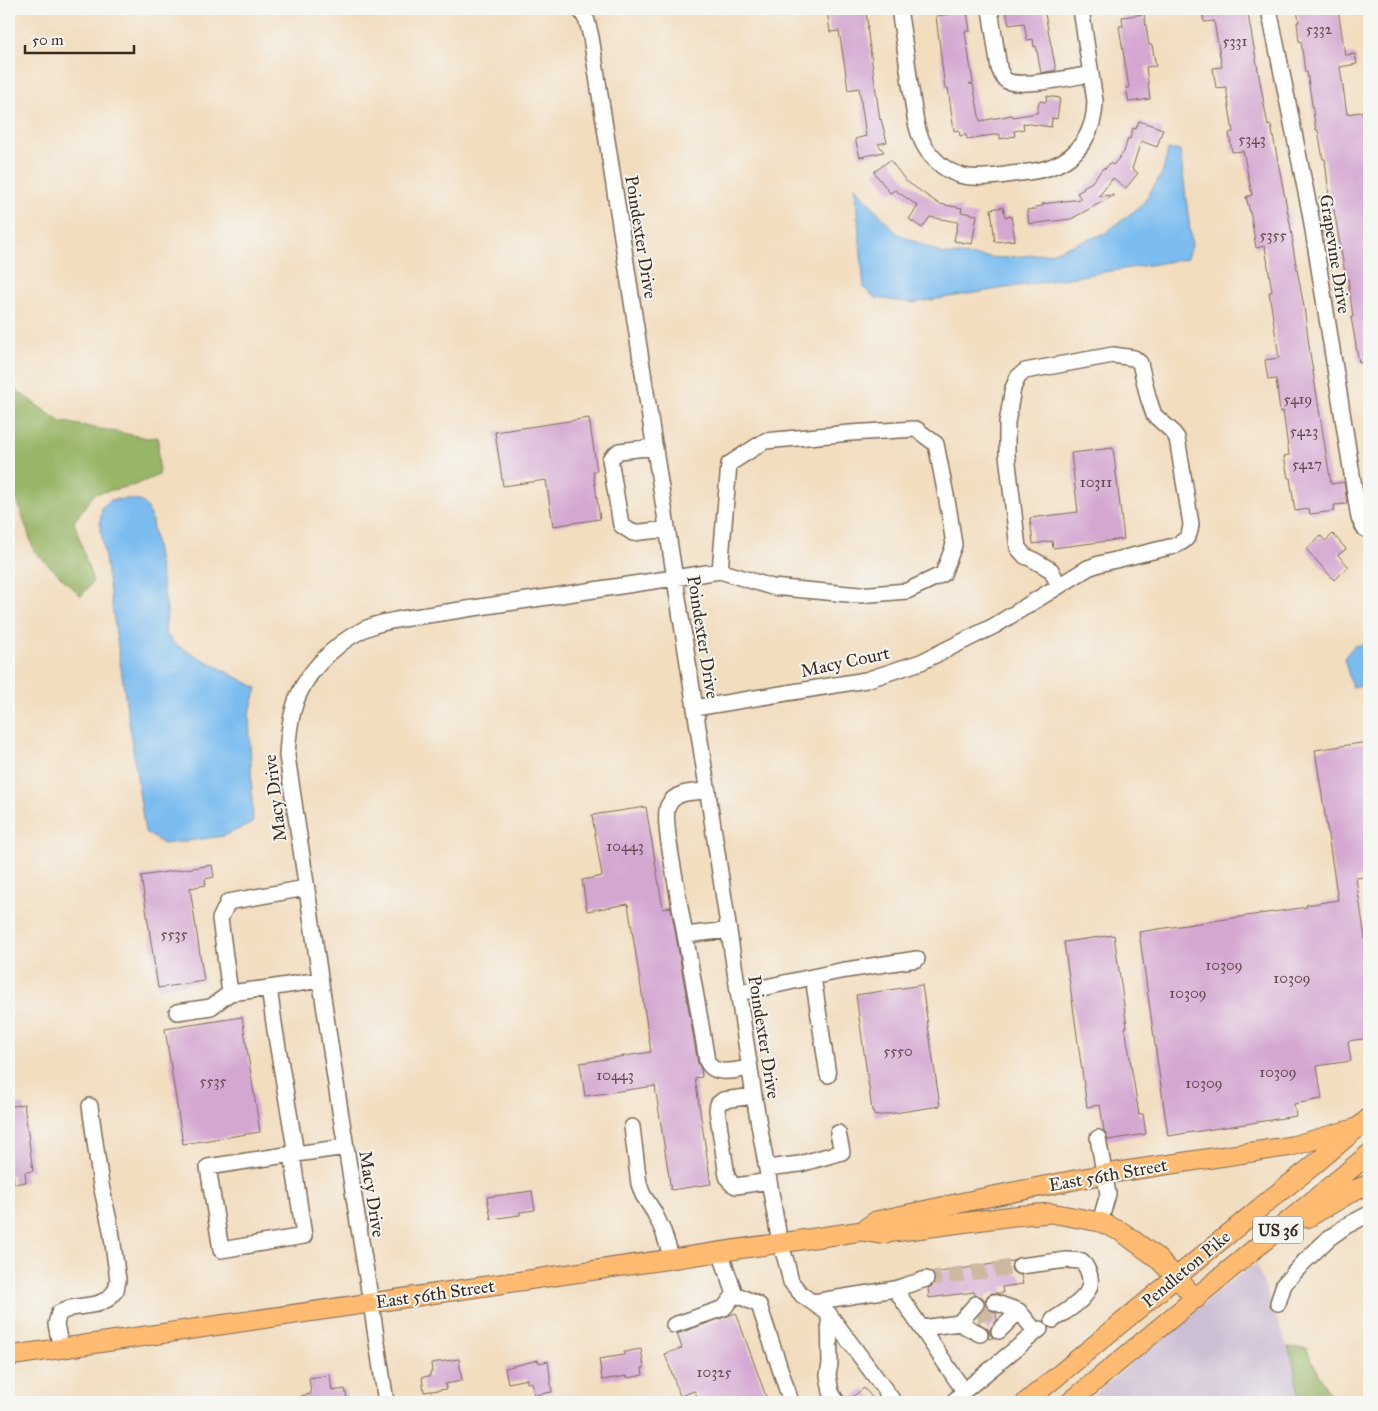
<svg xmlns="http://www.w3.org/2000/svg" width="1378" height="1411" font-family="'IM FELL Great Primer',serif">
<style>
.industrial{fill:#ccbed3}
.forest{fill:#98b668;stroke:#6a7043}
.water{fill:#7abcf0;stroke:#5a7387}
.building{fill:#d4a7d1}
.lines{fill:none;stroke-linecap:round;stroke-linejoin:round}
.minor-tunnel{stroke:#cdb99f;stroke-width:15;stroke-dasharray:15 8;stroke-linecap:butt}
.minor-casing{stroke:#7b6956;stroke-width:18}
.major-casing{stroke:#7b6956;stroke-width:21}
.minor{stroke:#fff;stroke-width:15}
.major{stroke:#ffbb71;stroke-width:19}
.labels{text-anchor:middle;dominant-baseline:central;stroke-width:4;stroke-linejoin:round;paint-order:stroke}
.number-label{font-size:15px;fill:#61494b}
.shield{fill:#f6f6f2;stroke:#73675e;stroke-width:1}
.shield-label{font-size:16px;font-weight:bold;fill:#3b2a1e}
.street-label{font-size:18px;fill:#3b2a1e;stroke:#f6f6f2}
</style>
<rect width="100%" height="100%" fill="#f6f6f2"/>
<filter id="ink" filterUnits="userSpaceOnUse"><feTurbulence type="fractalNoise" baseFrequency=".02" numOctaves="2"/><feDisplacementMap in="SourceGraphic" scale="10" xChannelSelector="R" yChannelSelector="G"/><feConvolveMatrix kernelMatrix="1 2 1 2 8 2 1 2 1" color-interpolation-filters="sRGB"/></filter>
<filter id="wash" filterUnits="userSpaceOnUse"><feTurbulence type="fractalNoise" baseFrequency=".0096" numOctaves="4" result="noise"/><feDisplacementMap in="SourceGraphic" scale="20" xChannelSelector="R" yChannelSelector="G"/><feGaussianBlur stdDeviation="1.12" result="paint"/><feColorMatrix in="noise" values="0 0 0 0 0 0 0 0 0 0 0 0 0 0 0 0 0 1.4 0 .05"/><feComposite in="paint" operator="in"/></filter>
<g filter="url(#wash)">
<rect width="100%" height="100%" fill="#f2ddbf"/>
<path class="industrial" d="M1256,1264L1293,1361L1300,1402H1085L1232,1280Z"/>
<path class="forest" d="M9,385L59,421L148,438L158,437L159,475L135,485L94,494L74,522L93,582L81,596L34,551L15,494L9,490Z
M1288,1347L1306,1348L1333,1402H1369H1300L1293,1361Z"/>
<path class="water" d="M1168,150H1180L1192,246L1186,259L912,303L876,298L864,288L855,186L896,233L943,254L1003,258L1050,253L1104,234L1142,205L1163,172Z
M127,499C142,500 146,502 151,516L167,611L165,633L176,645L257,688L249,715L253,823L223,836L164,844L145,832L100,524L102,507L111,500Z
M1369,644V684L1352,687L1344,658L1354,646Z"/>
<g id="blocks">
<path class="building" d="M835,9H855V14L866,12L868,27H867L880,120L881,119L887,142L878,144L884,152L860,157L855,139L866,136L859,88L848,90L845,68L839,31L830,32L827,11L835,10Z
M1006,9H1044L1056,70L1041,73L1036,46L1034,47L1033,39L1027,40L1024,23L1009,25Z
M1202,9H1247L1268,126L1271,125L1290,224L1293,242H1292L1304,307L1310,353L1331,484L1344,482L1347,504L1334,505L1335,511L1310,514L1309,509L1295,511L1290,478H1288L1284,456L1289,455L1283,411L1280,412L1276,379L1268,380L1265,360L1279,358L1269,292H1272L1265,246L1256,248L1251,216L1246,197L1252,195L1243,151L1232,152L1229,133L1233,132L1226,87L1216,88L1213,68L1222,67L1214,21L1204,22Z
M1297,9H1338L1345,55L1355,54L1357,64L1340,67L1347,114L1367,111L1368,123H1367L1369,137V362L1359,363L1351,317H1353L1348,279H1346L1334,210L1321,212L1319,197L1329,196L1325,159H1323L1318,130H1316L1307,72H1305L1301,41H1299L1297,22H1299Z
M967,12L970,31H965L973,83L969,84H973L980,121L1012,115L1013,117L1037,113L1039,101L1046,102L1047,96L1060,98L1057,119L1052,118L1051,127L1023,123L1024,129L1014,131L1015,136L1000,139V134L967,139L966,135L960,136L959,130L954,131L948,88L945,89L936,16Z
M1144,14L1149,45H1152L1156,66L1146,67L1150,99L1129,102L1126,88H1129L1119,26H1123L1122,17Z
M1139,121L1163,129L1157,147L1141,141L1132,169L1138,173L1126,188L1113,178L1099,196L1113,195V196L1071,219L1029,224L1027,210L1036,209L1035,207L1043,206L1042,204L1081,199L1077,193L1084,189L1083,187L1092,182L1103,168L1105,169L1110,163L1113,165L1124,152L1128,138L1130,139L1133,128L1136,129Z
M890,160L906,181L939,204L962,208L961,212L977,215L972,244L954,241L958,222L930,217L922,228L909,219L918,206L895,190L890,193L874,172Z
M1003,207L1005,217L1011,216L1015,240L995,242L991,209Z
M589,418L597,471H593L600,519L553,526L546,480L503,486L495,432Z
M1113,448L1124,539L1053,548L1052,541L1033,544L1030,518L1078,512L1071,453Z
M1333,534L1346,549L1338,555L1349,567L1334,580L1306,549L1321,536L1325,541Z
M1368,742L1369,751V876L1356,878L1369,965V1038L1348,1041L1351,1061L1317,1066L1322,1099L1294,1104L1296,1116L1168,1136L1139,932L1307,907L1306,905L1338,900L1315,750Z
M646,807L663,909L671,907L698,1063L701,1069L702,1077L695,1078L711,1184L671,1190L655,1086L585,1096L580,1063L651,1052L628,904L587,911L582,880L602,876L592,815Z
M212,865L214,877L205,879L206,885L190,888L204,981L158,988L141,876Z
M1114,935L1127,1027H1125L1139,1115L1143,1114L1146,1134L1108,1140L1104,1131L1100,1105L1087,1107L1064,942Z
M922,985L940,1106L875,1116L872,1110L856,995Z
M242,1017L260,1132L183,1144L165,1029Z
M24,1104L33,1171L25,1172L26,1182L14,1184L13,1175H9V1107Z
M532,1191L535,1210L520,1212V1215L491,1219L487,1197Z
M1013,1261L1011,1267L1012,1271L1016,1274L1021,1275L1023,1284L1002,1287L1003,1293H992L988,1295L985,1301L982,1297L975,1295L974,1292L929,1298L928,1288L933,1286L935,1280L933,1273Z
M985,1305L987,1308L996,1313L997,1320L990,1329V1334L993,1338L988,1339L989,1334L988,1329L979,1323L978,1316L983,1310Z
M736,1313L768,1402H699L695,1391L680,1396L665,1354L682,1348L677,1334Z
M641,1349L644,1368H642L643,1375L628,1378L627,1376L602,1380L599,1359L624,1355V1352Z
M459,1359L462,1381L445,1384L446,1389L424,1392L422,1377L430,1376V1372H432L431,1363Z
M538,1360L539,1363L548,1361L552,1392L534,1395L532,1382L527,1383V1379L508,1383L505,1368Z
M330,1375L332,1391L345,1389L348,1402H301V1396L311,1394L309,1378Z
M864,1388L876,1402H846Z"/>
</g>
</g>
<g filter="url(#ink)">
<use href="#blocks" fill-opacity="0" stroke="#7b6956" stroke-width="1"/>
<g class="lines">
<path class="minor-tunnel" d="M926,1279L1020,1266
M977,1314L996,1311"/>
<defs>
<path id="minor" d="M580,9L587,21L591,37L695,708L754,1096L780,1243L786,1261L791,1282L802,1295L829,1314L894,1402
M899,9C903,34 907,59 910,84C914,105 914,131 927,150C950,182 976,180 1012,174C1025,172 1040,172 1053,166C1080,156 1095,130 1095,101L1081,9
M990,9L999,68C1001,73 1002,78 1007,81C1022,88 1073,77 1091,74
M1269,9L1310,212L1359,518L1364,528L1369,531
M655,447L619,451L610,459L621,525L633,533L667,529
M695,708L866,680L921,662L994,626L1088,568L1099,564L1174,546C1186,541 1190,537 1191,524L1177,438L1172,431L1154,415L1148,397L1140,363L1134,358L1113,355L1025,371L1018,377L1013,388L1007,423V455L1018,548L1025,556L1032,559L1051,570L1059,586
M708,791C694,792 675,791 668,806C662,819 676,880 678,896C688,951 698,1006 707,1061C714,1077 736,1070 750,1068
M685,935L729,930
M813,977L828,1075
M320,980L269,988L275,1030L296,1154L346,1147
M230,993L220,919L228,902L306,888
M739,993L840,971L917,959
M177,1012L211,1007L230,993L269,988
M754,1096L723,1100L718,1104L717,1110L727,1176L731,1183L736,1186L769,1181
M632,1127L639,1184L643,1195L654,1212L663,1231L672,1259
M1098,1138L1108,1194L1100,1222
M292,1154L304,1236L221,1250L208,1167L292,1154H296
M767,1168L800,1164L842,1152L838,1133
M720,1252L735,1294L759,1305L791,1402
M1020,1266L1067,1260L1082,1261C1105,1291 1075,1305 1053,1320
M895,1289L926,1279
M813,1302L895,1289L964,1391L953,1402
M994,1302L1019,1311
M1278,1303L1284,1284L1304,1262L1328,1239L1346,1226L1369,1214
M829,1314L830,1364L828,1375L831,1392L837,1402
M959,1323L976,1304
M674,1325L724,1308L735,1294
M922,1328L959,1323L980,1334
M999,1331L1019,1311L1036,1332
M61,1349L56,1324L59,1313L71,1308L97,1304L108,1299L116,1290L118,1280L111,1230L101,1185L90,1106
M964,1391L1040,1329
M386,1402L371,1303L339,1104L287,756C288,736 290,715 298,696C310,667 345,634 375,625C384,622 393,621 401,619L720,571L772,587L859,595L907,591L943,574L954,545L949,511L936,444L916,429L850,433L765,441L729,464L720,571"/>
<path id="major" d="M1307,1218L1357,1189L1369,1184
M862,1231L876,1221L983,1198L1105,1174L1292,1146L1357,1128
M9,1356L862,1231L879,1234L1013,1216L1051,1213L1100,1222L1122,1232L1156,1257L1176,1277L1196,1299
M1026,1402L1273,1197L1309,1169L1369,1118
M1070,1402L1369,1154"/>
</defs>
<use href="#minor" class="minor-casing"/>
<use href="#major" class="major-casing"/>
<use href="#minor" class="minor"/>
<use href="#major" class="major"/>
</g>
</g>
<g class="labels">
<g class="number-label">
<text x="1319" y="29">5332</text>
<text x="1235" y="41">5331</text>
<text x="1252" y="139">5343</text>
<text x="1273" y="235">5355</text>
<text x="1298" y="399">5419</text>
<text x="1304" y="431">5423</text>
<text x="1307" y="464">5427</text>
<text x="1096" y="482">10311</text>
<text x="625" y="846">10443</text>
<text x="174" y="934">5535</text>
<text x="1224" y="965">10309</text>
<text x="1292" y="978">10309</text>
<text x="1188" y="993">10309</text>
<text x="898" y="1051">5550</text>
<text x="1278" y="1072">10309</text>
<text x="615" y="1075">10443</text>
<text x="213" y="1081">5535</text>
<text x="1204" y="1083">10309</text>
<text x="714" y="1372">10325</text>
</g>
<rect class="shield" x="1253" y="1216.5" width="50" height="27" rx="4"/>
<g class="shield-label">
<text x="1278" y="1230">US 36</text>
</g>
<g class="street-label">
<text transform="translate(641 237) rotate(81)">Poindexter Drive</text>
<text transform="translate(1335 254) rotate(81)">Grapevine Drive</text>
<text transform="translate(703 637) rotate(81)">Poindexter Drive</text>
<text transform="translate(845 662) rotate(-12)">Macy Court</text>
<text transform="translate(275 798) rotate(-97)">Macy Drive</text>
<text transform="translate(764 1037) rotate(81)">Poindexter Drive</text>
<text transform="translate(1108 1175) rotate(-10)">East 56th Street</text>
<text transform="translate(372 1194) rotate(81)">Macy Drive</text>
<text transform="translate(1186 1269) rotate(-40)">Pendleton Pike</text>
<text transform="translate(435 1294) rotate(-8)">East 56th Street</text>
</g>
</g>
<rect width="1378" height="1411" fill="none" stroke="#f6f6f2" stroke-width="30"/>
<path d="M25 45v8h109v-8" fill="none" stroke="#3b2a1e" stroke-width="2.5"/>
<text x="32" y="45" font-size="15" fill="#3b2a1e" stroke="#f6f6f2" stroke-width="4" paint-order="stroke">50 m</text>
</svg>
